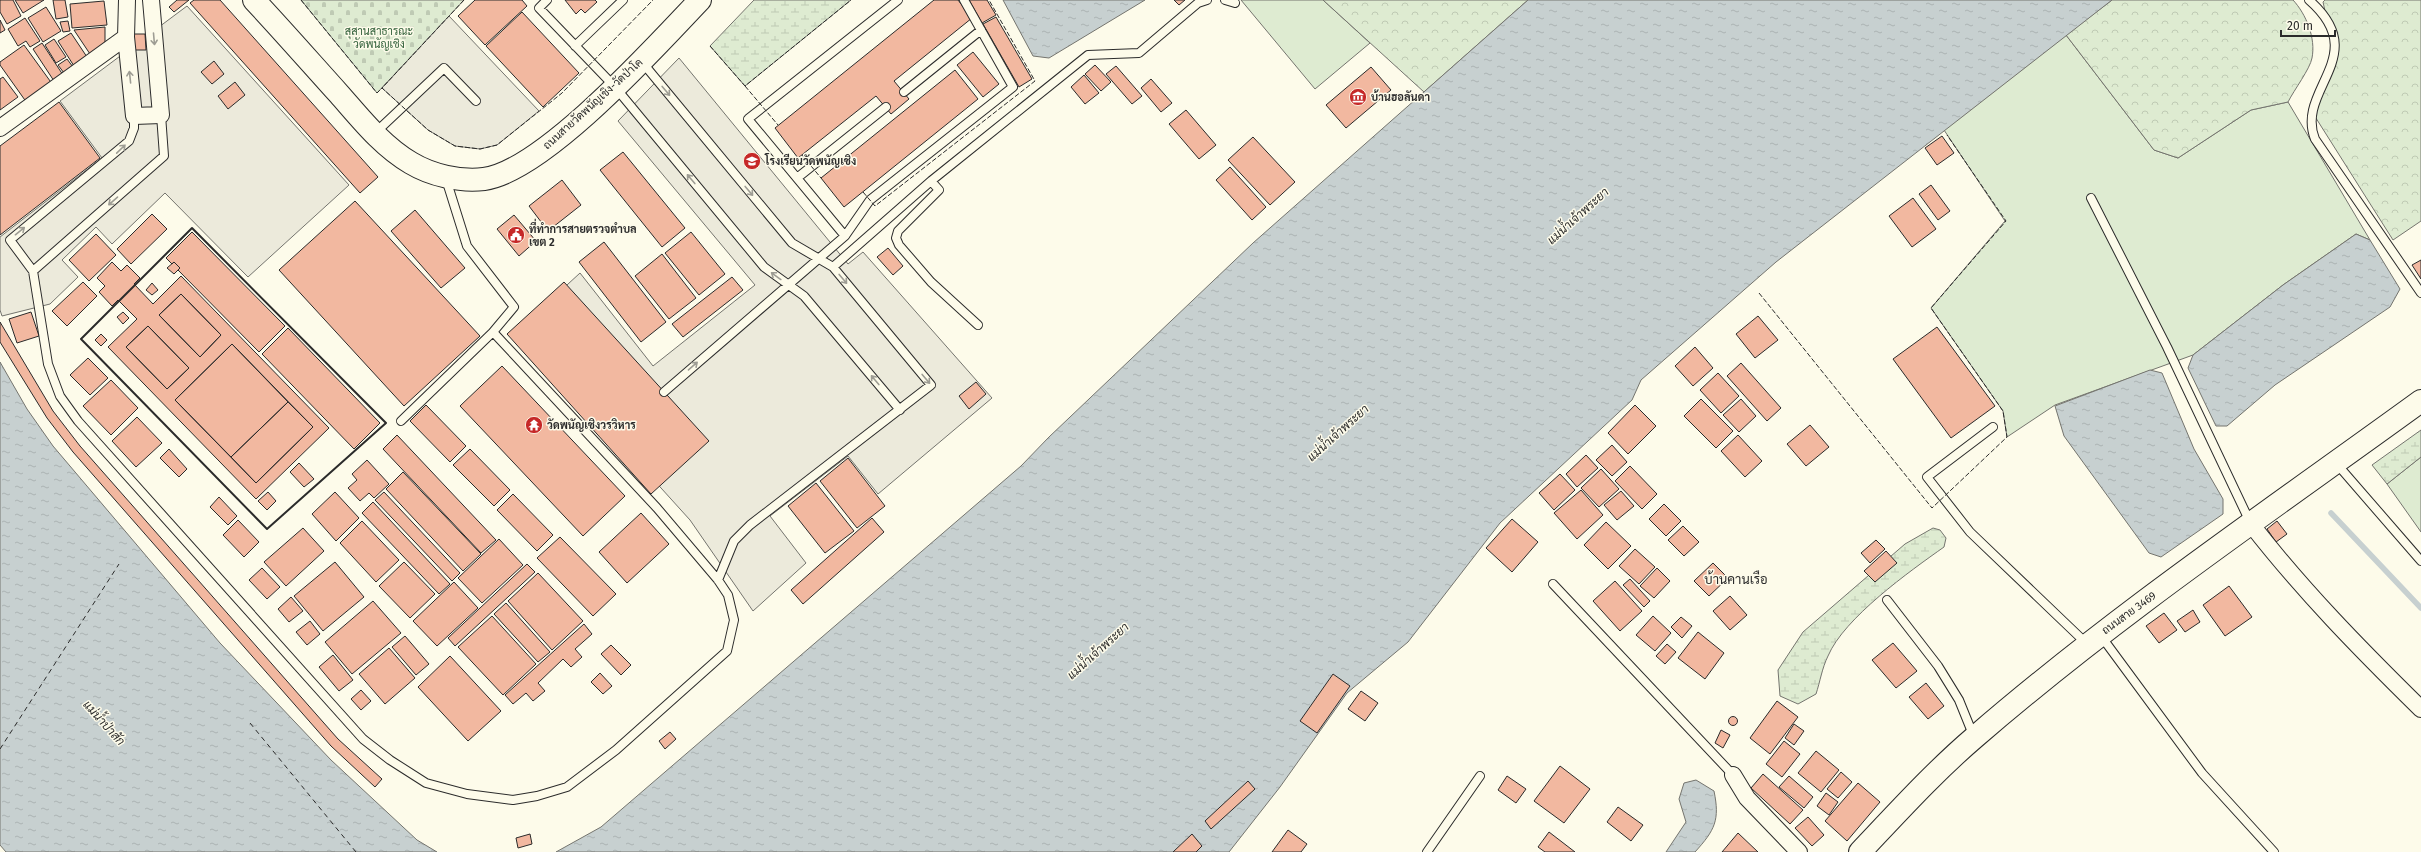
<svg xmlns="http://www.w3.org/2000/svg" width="2421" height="852" font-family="'Fira Sans',Sarabun,sans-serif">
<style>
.grass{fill:#deebd1;stroke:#74746e}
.forest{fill:url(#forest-crowns);stroke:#74746e}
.wetland{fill:url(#wetland-marsh);stroke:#74746e}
.cemetery{fill:url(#cemetery-stones);stroke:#74746e}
.parking{fill:#eceadb;stroke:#74746e}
.water{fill:url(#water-ripples);stroke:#74746e}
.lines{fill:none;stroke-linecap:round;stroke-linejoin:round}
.stream{stroke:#c7d0d0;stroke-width:5.5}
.ferry{stroke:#2b2b2b;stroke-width:1;stroke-dasharray:5 4;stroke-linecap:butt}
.building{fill:#f2b8a0;stroke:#2b2b2b;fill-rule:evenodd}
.lane-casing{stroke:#2b2b2b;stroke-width:10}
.street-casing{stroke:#2b2b2b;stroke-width:18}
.secondary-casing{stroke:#2b2b2b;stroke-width:24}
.lane{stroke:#fdfbea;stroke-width:8}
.street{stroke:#fdfbea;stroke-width:16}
.secondary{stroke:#fdfbea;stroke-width:22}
.fence{stroke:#2b2b2b;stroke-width:1;stroke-dasharray:5 2;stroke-linecap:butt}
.wall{stroke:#2b2b2b;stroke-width:2}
.oneway{stroke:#9e9d94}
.labels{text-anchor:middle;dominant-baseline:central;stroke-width:3;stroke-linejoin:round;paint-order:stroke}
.park-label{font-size:11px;fill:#34623c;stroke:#fdfbea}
.poi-label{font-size:11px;font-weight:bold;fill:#2b2b2b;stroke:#fdfbea;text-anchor:start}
.street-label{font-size:11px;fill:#2b2b2b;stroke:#fdfbea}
.water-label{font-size:12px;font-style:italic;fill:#2b2b2b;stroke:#fdfbea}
.quarter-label{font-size:13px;fill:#2b2b2b;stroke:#fdfbea}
</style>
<defs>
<pattern id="forest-crowns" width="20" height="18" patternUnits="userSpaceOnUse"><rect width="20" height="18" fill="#deebd1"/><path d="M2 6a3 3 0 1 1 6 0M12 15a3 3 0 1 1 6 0" fill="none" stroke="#bfcab4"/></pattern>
<pattern id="wetland-marsh" width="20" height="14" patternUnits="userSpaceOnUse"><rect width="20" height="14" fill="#deebd1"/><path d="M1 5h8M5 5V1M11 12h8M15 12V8" fill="none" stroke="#bfcab4"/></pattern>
<pattern id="cemetery-stones" width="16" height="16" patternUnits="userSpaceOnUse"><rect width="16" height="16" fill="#deebd1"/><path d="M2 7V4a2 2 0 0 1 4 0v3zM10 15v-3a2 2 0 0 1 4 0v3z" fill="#bfcab4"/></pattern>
<pattern id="water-ripples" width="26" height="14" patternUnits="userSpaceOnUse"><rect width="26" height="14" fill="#c7d0d0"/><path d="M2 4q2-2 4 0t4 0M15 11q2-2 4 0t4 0" fill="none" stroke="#abb3b3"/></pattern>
</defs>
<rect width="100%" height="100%" fill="#fdfbea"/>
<path class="grass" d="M1241,0H1323L1370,43L1315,89Z
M2066,35L2154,150L2178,158L2251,110L2288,102L2370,240L2356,234L2283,285L2193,355L2055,405L2007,437L2003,411L1931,308L2005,221L1944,130Z
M2421,457V532L2387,484Z"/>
<path class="forest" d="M1323,0H1528L1424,92Z
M2112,0H2293C2306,14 2316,38 2312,58C2310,69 2294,90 2288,102L2251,110L2178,158L2154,150L2066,35Z
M2325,0H2421V221L2393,240L2314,115L2334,50L2323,2Z"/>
<path class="wetland" d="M754,0H851L745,86L710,46Z
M2421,430V457L2387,484L2372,465Z
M1933,528L1940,530L1946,538L1944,547C1910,571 1844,618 1828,656C1822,668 1820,682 1816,694L1798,704L1780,696L1778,670L1803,632L1905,544Z"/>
<path class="cemetery" d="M301,0H464L377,93Z"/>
<path class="parking" d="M187,6L349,185L248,277L165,193L112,244L96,227L62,260L78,277L50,304L2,316L0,310V237L102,158L60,101Z
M449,16L539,111L497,145L480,149L455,146L428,130L382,88Z
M679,58L848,264L863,252L992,398L878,494L848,456L770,516L806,563L753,611L690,520L518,330L580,273L653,366L755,285L618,121Z"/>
<path class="water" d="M1003,0H1145L1049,58L1033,56Z
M1528,0H2112L1776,262L1641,380L1632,400L1500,523L1408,642L1347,693L1280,787L1229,852H556L601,827L1021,466L1049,437L1253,243Z
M2356,234L2370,240L2400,289L2390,307L2275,385L2227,426H2216L2188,368L2193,355L2283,285Z
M0,362L27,409L53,446L220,643L331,760L417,840L437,852H6L0,845Z
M2150,370L2162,373L2194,449L2223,499V514L2161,557L2149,553L2064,436L2055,406Z
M1696,780L1714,791C1720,820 1715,830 1695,852H1666L1686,822L1679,799L1684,783Z"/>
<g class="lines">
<path class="stream" d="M2331,513L2421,608"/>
<path class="ferry" d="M250,723L356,852
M0,749L119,564"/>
</g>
<path class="building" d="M0,0H13L21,16L7,24L0,12Z
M15,0H44L23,13Z
M53,0H65L68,17L56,19Z
M177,0H189L174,12L169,7Z
M194,0H220L378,177L360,193L190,3Z
M475,0H522L527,6L485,45L458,16Z
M565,0H595L597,2L585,13L581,9L576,14Z
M934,0H958L972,18L894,81L909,99L891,114L876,96L798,158L775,128Z
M969,0H987L996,15L982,23Z
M1174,0H1185L1179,5Z
M104,1L107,25L72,28L70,4Z
M46,7L61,31L43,42L28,18Z
M522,12L579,73L543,107L486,46Z
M996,17L1032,79L1019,87L983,24Z
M25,18L40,41L30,47L26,41L18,46L8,29Z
M0,20L5,30L0,33Z
M68,21L70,31L63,32L60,22Z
M105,27V45L90,54L74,30Z
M71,33L87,57L74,66L58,41Z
M134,34H145L146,50H134Z
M54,39L66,57L56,63L45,45Z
M42,43L63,75L54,81L33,49Z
M24,45L53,85L27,103L0,65V62Z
M973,52L999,84L983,97L957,65Z
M67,59L73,67L64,73L58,65Z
M214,61L224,74L212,84L201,72Z
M1095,65L1111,82L1101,91L1085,74Z
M1116,66L1142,96L1132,104L1106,74Z
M1371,67L1391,90L1346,128L1326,105Z
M955,70L978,99L844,207L821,178Z
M1084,75L1099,93L1085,104L1071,87Z
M3,77L18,97L0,110V79Z
M1151,79L1172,103L1161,112L1141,88Z
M235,82L245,95L228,109L218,96Z
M59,102L100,158L0,235V146Z
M1186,110L1216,145L1199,159L1169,124Z
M1942,136L1954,153L1937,165L1925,148Z
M1253,137L1295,182L1270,205L1228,160Z
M623,152L685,228L662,247L600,170Z
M1230,167L1266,207L1252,220L1216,180Z
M562,180L581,205L548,231L529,206Z
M1931,185L1950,211L1938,220L1919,194Z
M1913,198L1936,229L1912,247L1889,216Z
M355,201L480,336L404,406L279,270Z
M415,210L465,268L441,288L391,231Z
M152,214L167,229L131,264L117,249Z
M514,215L536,241L519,256L497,229Z
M192,232L285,326L259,352L178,270L180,268L174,262L172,264L166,258Z
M691,232L725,274L699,295L665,253Z
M96,234L116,255L89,281L69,260Z
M604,242L666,322L641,342L579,262Z
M888,248L903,266L893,275L877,257Z
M662,254L696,298L669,319L635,276Z
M2421,260V279L2412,265Z
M112,262L121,271L127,265L140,278L134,284L153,304L181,276L329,428L256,499L108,347L137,319L118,300L112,306L99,292L105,286L97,278ZM181,294L221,335L200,357L159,315ZM148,326L189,368L167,389L126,347ZM232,344L313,427L256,483L175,400Z
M174,262L180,268L174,274L167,268Z
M732,277L743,290L683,337L672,324Z
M83,282L97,296L67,326L52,311Z
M564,282L709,441L651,494L507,334Z
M152,283L158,290L152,295L146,290Z
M181,294L221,335L200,357L159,315Z
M31,312L39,336L17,343L9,319Z
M123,312L129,318L123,324L117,317Z
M1758,316L1778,340L1755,358L1736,334Z
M0,322L53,411L80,446L338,739L382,779L375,787L331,746L73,452L47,418L0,342Z
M148,326L189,368L167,389L126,347Z
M1937,327L1995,406L1951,438L1893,359Z
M288,328L380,423L354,449L262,354Z
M101,334L107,340L101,346L95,340Z
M232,344L288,402L231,457L175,400Z
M1695,347L1713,368L1693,386L1675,366Z
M88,358L108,378L90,395L70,375Z
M1741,363L1781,408L1767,421L1727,376Z
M502,366L625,496L583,536L460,406Z
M1718,373L1739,396L1721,413L1700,390Z
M111,380L138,408L111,435L83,406Z
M976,382L986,394L969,409L959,396Z
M1701,399L1733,431L1716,448L1684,416Z
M1741,399L1756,416L1739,432L1723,415Z
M288,402L313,427L256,483L231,457Z
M426,405L466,446L450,462L410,421Z
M1635,405L1656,426L1628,454L1608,433Z
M137,417L162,443L136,467L112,441Z
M1810,425L1829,447L1806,466L1787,444Z
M397,435L496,540L481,553L383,449Z
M1738,435L1762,461L1745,477L1721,451Z
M1612,445L1627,462L1612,476L1596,460Z
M169,449L187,469L179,477L160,458Z
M470,449L510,490L494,506L453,465Z
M1586,455L1598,468L1577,487L1566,474Z
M848,458L885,506L857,528L820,481Z
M367,460L389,484L374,498L369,493L360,501L348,488L357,480L352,474Z
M299,463L314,479L304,487L290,472Z
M1630,466L1657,494L1642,509L1615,481Z
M1601,469L1619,489L1599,507L1581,488Z
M403,472L481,554L463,571L386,489Z
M1560,474L1575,490L1554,510L1539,493Z
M816,483L854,531L825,553L788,506Z
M1581,490L1603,515L1577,539L1554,513Z
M1621,491L1634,506L1617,520L1604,505Z
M268,492L276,501L267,510L258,501Z
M335,492L359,518L336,541L312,514Z
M384,492L460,573L452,581L375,500Z
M513,494L553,535L537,551L497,510Z
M219,497L237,516L228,525L210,507Z
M373,502L450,584L439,594L362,513Z
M1664,504L1681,521L1666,536L1649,519Z
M641,513L669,544L627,583L599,552Z
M872,518L884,532L803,604L791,590Z
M1512,519L1538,542L1512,572L1486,548Z
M238,520L259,542L244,557L223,535Z
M362,521L399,560L376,582L340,543Z
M2277,521L2287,534L2276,542L2267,529Z
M1606,522L1631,546L1608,569L1584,545Z
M1683,526L1699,542L1684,556L1668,540Z
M303,528L324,551L286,586L264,562Z
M560,537L616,594L593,616L537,558Z
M499,539L523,565L482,603L458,578Z
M1876,540L1885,549L1870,563L1861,553Z
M1635,549L1655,567L1639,584L1619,566Z
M1886,551L1897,563L1875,582L1864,571Z
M335,562L364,597L323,631L294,596Z
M404,562L435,594L410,618L379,586Z
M1713,563L1728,578L1709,596L1694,581Z
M527,564L535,572L455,646L448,638Z
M262,568L280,587L267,599L249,580Z
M1657,568L1670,581L1654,598L1640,586Z
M538,573L583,621L552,650L508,601Z
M1630,579L1650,601L1644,607L1623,585Z
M1615,581L1642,611L1620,631L1593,601Z
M454,582L478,608L437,646L413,621Z
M2229,586L2252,617L2225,636L2203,605Z
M1730,596L1747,615L1730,630L1713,611Z
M291,597L303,611L289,622L278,609Z
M373,601L401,633L352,674L325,642Z
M506,603L550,652L538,662L494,614Z
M2193,610L2200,622L2185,632L2177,621Z
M2164,613L2177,630L2159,643L2146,626Z
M492,616L536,664L503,695L458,647Z
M1653,616L1671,633L1655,651L1636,635Z
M1681,617L1692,626L1682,638L1671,627Z
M310,621L320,634L307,645L296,632Z
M584,624L592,634L575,649L582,657L571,667L563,659L538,683L545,691L533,701L526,693L513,704L505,695Z
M1698,632L1724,653L1705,679L1678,658Z
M405,636L429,664L416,675L392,647Z
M1893,643L1917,671L1896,688L1872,660Z
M1667,644L1676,652L1665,664L1656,656Z
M611,645L631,665L621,675L601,654Z
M389,648L415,678L385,704L359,674Z
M333,655L353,680L339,691L319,667Z
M450,656L501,711L468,741L418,687Z
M600,673L612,686L603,694L591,682Z
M1333,674L1350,686L1317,733L1300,721Z
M1926,683L1944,706L1928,719L1909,697Z
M361,690L371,701L361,710L351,699Z
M1361,691L1378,703L1365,721L1348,709Z
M1777,701L1798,717L1770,754L1750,738Z
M1728.5 721a4.5 4.5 0 1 1 9 0a4.5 4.5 0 1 1-9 0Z
M1794,724L1804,731L1794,745L1785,738Z
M1721,730L1730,735L1723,748L1715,743Z
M670,732L676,739L665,749L659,741Z
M1784,741L1800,754L1782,777L1766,764Z
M1816,751L1839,770L1821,792L1798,773Z
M1560,766L1590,789L1564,823L1534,801Z
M1841,772L1852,782L1838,798L1827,789Z
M1763,774L1803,810L1790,824L1751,788Z
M1507,776L1526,789L1516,803L1498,790Z
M1789,776L1813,797L1804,808L1779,787Z
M1248,781L1255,789L1211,829L1205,821Z
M1858,783L1880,802L1847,841L1825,821Z
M1826,793L1838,802L1829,815L1817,806Z
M1618,807L1643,825L1631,841L1607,822Z
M1808,817L1824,835L1812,846L1795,828Z
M1288,830L1307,844L1301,852H1272Z
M1549,832L1575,852H1545L1538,847Z
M1738,833L1758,852H1722Z
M530,834L532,844L518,848L516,838Z
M1192,834L1202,846L1196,852H1173Z"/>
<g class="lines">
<defs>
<path id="lane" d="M547,0L539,8L615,87L764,267L804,296L900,410
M1225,0L1235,3
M2309,0C2373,56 2295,89 2315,139L2421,293
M575,46L623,0
M642,62L792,243L833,267L931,385L750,525L734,541L718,580
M904,92L981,30
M134,116V128L129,141L10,240L33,271L48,364L60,396L78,421L363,739L390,760L426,783L467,794L513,800L537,796L567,787L616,750L727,651L734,620L728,595L718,580L657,508L493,332L514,307L467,246L446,179
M375,133L444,68L476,101
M797,178L886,107
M931,181L939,190L898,231L896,238L899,245L931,282L978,325
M2091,198L2167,347L2250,522
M845,236L748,119L898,0
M833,267L931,181L1088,55L1139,53L1198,3L1207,0
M33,271L164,156L161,115
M664,392L845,236L870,200L1013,87L964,0
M401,421L493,332
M1993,427L1927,477L1970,532L2087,644
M2336,463L2421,561
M1553,584L1733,775
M1887,600L1938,666L1959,700L1974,737
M2101,636L2202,773L2274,852
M1427,852L1480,776"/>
<path id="street" d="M127,0L126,37L134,116L161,115L151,0
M0,128L126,37
M2251,524C2303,591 2361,650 2421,709
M1733,775L1747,798L1799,852"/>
<path id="secondary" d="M254,0C283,31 311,63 339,94C361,119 382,146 411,163C431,175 460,182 484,179C544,171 657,45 700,0
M1860,852C1897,813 1934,772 1975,737C2116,615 2271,510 2421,401"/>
</defs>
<use href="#lane" class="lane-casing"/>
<use href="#street" class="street-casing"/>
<use href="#secondary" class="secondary-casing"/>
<use href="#lane" class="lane"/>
<use href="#street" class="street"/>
<use href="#secondary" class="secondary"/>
<path class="fence" d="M301,0L377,93L382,88
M464,0L382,88L428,130L455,146L480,149L497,145L562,93L653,0
M710,46L745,86L851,0
M745,86L778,125
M802,155L821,178
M863,192L875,206L1035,81L989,0
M1759,293L1932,508L2007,437L2003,411L1931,308L2006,221L1947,135"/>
<path class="wall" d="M192,228L386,423L267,529L81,339Z"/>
</g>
<defs><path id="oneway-shaft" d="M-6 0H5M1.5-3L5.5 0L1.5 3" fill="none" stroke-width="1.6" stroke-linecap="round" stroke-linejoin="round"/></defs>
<g class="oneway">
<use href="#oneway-shaft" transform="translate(154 39) rotate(85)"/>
<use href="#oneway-shaft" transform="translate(130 77) rotate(-96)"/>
<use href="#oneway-shaft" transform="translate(666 91) rotate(50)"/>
<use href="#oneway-shaft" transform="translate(121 149) rotate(-44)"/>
<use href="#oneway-shaft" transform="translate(691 179) rotate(-130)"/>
<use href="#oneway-shaft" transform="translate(749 191) rotate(50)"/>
<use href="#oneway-shaft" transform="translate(113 201) rotate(139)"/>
<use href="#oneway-shaft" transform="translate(20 231) rotate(-39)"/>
<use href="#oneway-shaft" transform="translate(776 276) rotate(-144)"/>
<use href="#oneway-shaft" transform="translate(843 279) rotate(50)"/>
<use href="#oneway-shaft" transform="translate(693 366) rotate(-41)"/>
<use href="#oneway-shaft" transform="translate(926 379) rotate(50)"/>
<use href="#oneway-shaft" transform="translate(875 380) rotate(-130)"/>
</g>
<defs>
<symbol id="museum-disc" viewBox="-11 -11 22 22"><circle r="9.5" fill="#c62828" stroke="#fdfbea"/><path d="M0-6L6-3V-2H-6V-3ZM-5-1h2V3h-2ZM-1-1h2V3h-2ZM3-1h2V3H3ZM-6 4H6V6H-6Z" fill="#fff"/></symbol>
<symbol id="school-disc" viewBox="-11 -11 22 22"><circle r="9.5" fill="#c62828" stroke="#fdfbea"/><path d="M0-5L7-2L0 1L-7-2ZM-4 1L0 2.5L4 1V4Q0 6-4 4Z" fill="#fff"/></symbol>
<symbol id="civic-disc" viewBox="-11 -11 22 22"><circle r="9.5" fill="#c62828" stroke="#fdfbea"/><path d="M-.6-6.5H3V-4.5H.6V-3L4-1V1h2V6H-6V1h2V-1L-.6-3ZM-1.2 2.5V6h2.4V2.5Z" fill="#fff"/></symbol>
<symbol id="temple-disc" viewBox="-11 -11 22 22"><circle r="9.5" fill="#c62828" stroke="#fdfbea"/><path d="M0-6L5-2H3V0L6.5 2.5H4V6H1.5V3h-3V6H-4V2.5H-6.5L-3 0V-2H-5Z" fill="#fff"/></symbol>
</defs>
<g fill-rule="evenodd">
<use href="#museum-disc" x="1348" y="87" width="20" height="20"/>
<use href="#school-disc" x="742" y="151" width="20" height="20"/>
<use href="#civic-disc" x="506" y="225" width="20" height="20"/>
<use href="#temple-disc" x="524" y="415" width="20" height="20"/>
</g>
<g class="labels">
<g class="park-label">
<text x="379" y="31">สุสานสาธารณะ<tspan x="379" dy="13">วัดพนัญเชิง</tspan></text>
</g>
<g class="poi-label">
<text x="1371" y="97">บ้านฮอลันดา</text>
<text x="765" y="161">โรงเรียนวัดพนัญเชิง</text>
<text x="529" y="229">ที่ทำการสายตรวจตำบล<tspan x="529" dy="13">เขต 2</tspan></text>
<text x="547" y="425">วัดพนัญเชิงวรวิหาร</text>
</g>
<g class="street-label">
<text transform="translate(593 104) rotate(-42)">ถนนสายวัดพนัญเชิง-วัดป่าโค</text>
<text transform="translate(2129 613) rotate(-36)">ถนนสาย 3469</text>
</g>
<g class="water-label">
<text transform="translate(1578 216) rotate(-42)">แม่น้ำเจ้าพระยา</text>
<text transform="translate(1338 433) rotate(-42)">แม่น้ำเจ้าพระยา</text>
<text transform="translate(1098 651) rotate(-42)">แม่น้ำเจ้าพระยา</text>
<text transform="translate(104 723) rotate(48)">แม่น้ำป่าสัก</text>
</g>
<g class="quarter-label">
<text x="1736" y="579">บ้านคานเรือ</text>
</g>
</g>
<path d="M2281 30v6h54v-6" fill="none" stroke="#2b2b2b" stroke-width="2"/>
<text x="2287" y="30" font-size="12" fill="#2b2b2b" stroke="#fdfbea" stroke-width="3" paint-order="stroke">20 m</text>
</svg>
